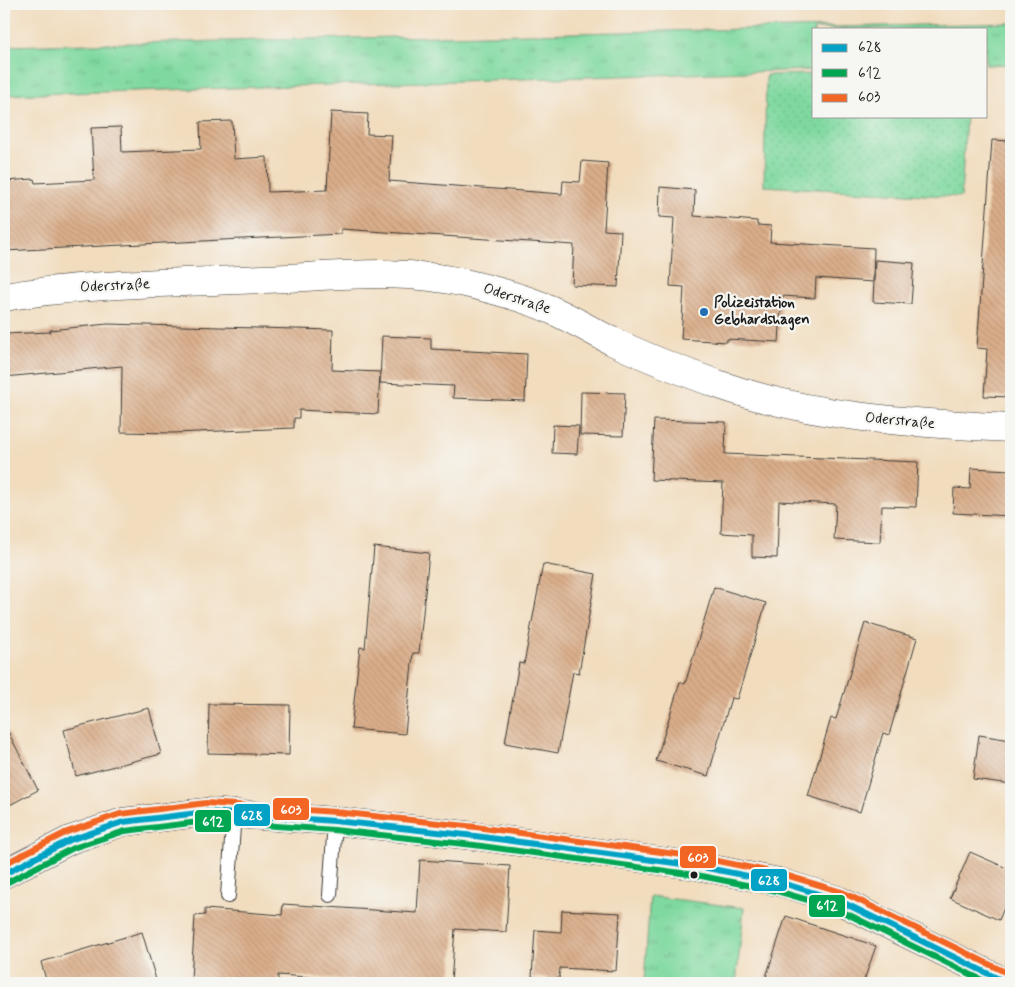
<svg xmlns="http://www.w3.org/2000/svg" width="1015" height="987" font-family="Mynerve,sans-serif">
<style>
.grass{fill:url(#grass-tufts);stroke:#4e7a5e}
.park{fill:url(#park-dots);stroke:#4e7a5e}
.building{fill:url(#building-back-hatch)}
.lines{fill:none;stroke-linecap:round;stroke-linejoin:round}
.lane-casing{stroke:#3c3934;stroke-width:16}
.street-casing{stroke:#3c3934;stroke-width:29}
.lane{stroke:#fff;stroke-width:14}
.street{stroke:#fff;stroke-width:28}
.bus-1-casing{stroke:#f6f6f2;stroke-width:10}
.bus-2-casing{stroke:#f6f6f2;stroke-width:10}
.bus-3-casing{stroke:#f6f6f2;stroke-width:10}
.bus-1{stroke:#01a2c5;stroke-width:6}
.bus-2{stroke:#00a651;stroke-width:6}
.bus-3{stroke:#f26522;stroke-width:6}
.poi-dot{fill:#1f6fb2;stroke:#f6f6f2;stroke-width:2}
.bus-dot{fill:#1c1c1c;stroke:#f6f6f2;stroke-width:2}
.labels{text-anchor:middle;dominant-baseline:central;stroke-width:4.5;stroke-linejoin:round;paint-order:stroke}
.street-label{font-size:15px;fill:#1c1c1c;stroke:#f6f6f2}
.poi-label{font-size:15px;font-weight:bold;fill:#1c1c1c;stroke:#f6f6f2;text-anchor:start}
.line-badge{stroke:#f6f6f2;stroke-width:2}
.badge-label{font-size:14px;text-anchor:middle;font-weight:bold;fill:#fff}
</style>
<defs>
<pattern id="grass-tufts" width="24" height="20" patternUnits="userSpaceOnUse" patternTransform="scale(1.25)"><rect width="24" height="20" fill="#7fd99f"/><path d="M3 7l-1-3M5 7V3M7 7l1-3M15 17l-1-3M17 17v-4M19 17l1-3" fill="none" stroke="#6dba88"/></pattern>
<pattern id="park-dots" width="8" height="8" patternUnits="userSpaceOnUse" patternTransform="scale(1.25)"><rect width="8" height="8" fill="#7fd99f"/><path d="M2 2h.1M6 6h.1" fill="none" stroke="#6dba88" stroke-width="1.8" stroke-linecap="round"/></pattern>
<pattern id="building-back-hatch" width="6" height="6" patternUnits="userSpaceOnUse" patternTransform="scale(1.25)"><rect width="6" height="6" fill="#daae8a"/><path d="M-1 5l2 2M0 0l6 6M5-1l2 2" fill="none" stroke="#ba9576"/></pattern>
</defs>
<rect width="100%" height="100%" fill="#f6f6f2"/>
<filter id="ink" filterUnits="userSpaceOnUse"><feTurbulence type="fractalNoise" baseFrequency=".02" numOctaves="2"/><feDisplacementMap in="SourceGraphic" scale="10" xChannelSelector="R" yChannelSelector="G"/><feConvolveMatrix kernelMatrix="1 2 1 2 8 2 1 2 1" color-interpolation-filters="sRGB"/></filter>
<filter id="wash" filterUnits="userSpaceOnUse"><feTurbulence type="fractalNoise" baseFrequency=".0096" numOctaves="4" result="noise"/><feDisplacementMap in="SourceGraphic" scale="20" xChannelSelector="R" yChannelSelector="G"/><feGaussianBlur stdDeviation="1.12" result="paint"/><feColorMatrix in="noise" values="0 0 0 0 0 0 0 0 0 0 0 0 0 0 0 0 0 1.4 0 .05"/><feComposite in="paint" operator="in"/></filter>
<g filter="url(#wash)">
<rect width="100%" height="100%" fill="#f1dcbd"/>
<path class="grass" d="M1011,23V64L986,65V29H814V70L4,95V46Z
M650,896L744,908L736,983H644Z"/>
<path class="park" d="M814,74V116H966L961,197L764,186L766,75Z"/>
<g id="blocks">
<path class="building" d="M331,112L368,114L367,134L392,135L389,181L562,194L563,181L580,182L582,161L608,163L604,230L621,231L618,287L572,285L574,245L341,229V234L4,251V181L34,179L35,183L94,180L91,128L121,127L122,152L201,149L200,122L232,121L234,159L267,157L268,192L327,190Z
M992,140L1011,141V397L984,396L987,349L977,348Z
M660,187L695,190L694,216L757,221V225L771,226L770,242L874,248L873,282L816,278L815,298L782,296L779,342L727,339V342L681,339L684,287L670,286L674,218L659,217Z
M875,260L914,263L911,304L873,302Z
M107,324L333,330L332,370L380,372L378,414L299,410V418H294V428L173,433L121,432L122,366L4,377V334L50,332V330Z
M382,336L431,338V349L527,354L525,401L453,398L454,386L380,383Z
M581,392L625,393L623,436L580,435Z
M654,420L726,422L725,454L918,462L916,507L882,506L880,542L834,540L836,504L779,501L777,558L752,557V535L721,533L723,483L651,480Z
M553,425L579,426L577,454L552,453Z
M971,468L1011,470V516L953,513L954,488L970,489Z
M374,547L429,553L419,653H413L405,734L351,729L360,647L365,648Z
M543,564L596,574L579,673L573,672L558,753L505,743L519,663L524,664Z
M714,587L766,603L737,699L731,698L708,776L656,761L680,682L685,684Z
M865,623L917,638L889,735L883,733L860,812L808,796L831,718L836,719Z
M209,704L290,705L289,755L208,753Z
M149,708L161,754L76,776L64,730Z
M4,724L38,790L4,808Z
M979,735L1011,740V784L973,779Z
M970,852L1011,870V891L999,920L950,898Z
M420,860L510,866L506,932L455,929L451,983H398L278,975V983L191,979L195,916L205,915V909L282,915L283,904L417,913Z
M562,910L620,913L616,971L560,968L559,979L532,977L535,930L561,932Z
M786,916L876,946L863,983H764Z
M142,932L157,983H47L41,962Z"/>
</g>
</g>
<g filter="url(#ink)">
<use href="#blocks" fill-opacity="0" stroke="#3c3934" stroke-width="1"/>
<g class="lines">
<defs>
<path id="lane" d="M330,895L335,821
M228,896L234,813"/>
<path id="street" d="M4,297C89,283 177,283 263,279C329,277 400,267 465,283C495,290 526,298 554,311C574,320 593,332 614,342C648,358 684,372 720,385C814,418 912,423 1011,428
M4,874L70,840L123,822L207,812L335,821L475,836L697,866L779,882L838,900L1007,983"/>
</defs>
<use href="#lane" class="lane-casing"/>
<use href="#street" class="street-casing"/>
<use href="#lane" class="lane"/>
<use href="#street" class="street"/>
<defs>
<path id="bus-1" d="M4,874L70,840L123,822L207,812L335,821L475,836L697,866L779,882L838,900L1007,983"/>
<path id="bus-2" d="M8,882L73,848L125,831L207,821L334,830L474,845L696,875L777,891L835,908L988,983"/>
<path id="bus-3" d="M4,864L67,832L120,814L206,803L336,812L476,827L698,857L782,874L842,892L1011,975"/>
</defs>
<use href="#bus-1" class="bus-1-casing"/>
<use href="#bus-2" class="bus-2-casing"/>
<use href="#bus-3" class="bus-3-casing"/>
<use href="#bus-1" class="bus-1"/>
<use href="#bus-2" class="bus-2"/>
<use href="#bus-3" class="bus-3"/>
</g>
</g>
<circle class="poi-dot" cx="704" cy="312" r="5"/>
<circle class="bus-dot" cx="694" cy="875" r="4.5"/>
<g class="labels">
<g class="street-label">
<text transform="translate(115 286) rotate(-3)">Oderstraße</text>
<text transform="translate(517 299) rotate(18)">Oderstraße</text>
<text transform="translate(900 421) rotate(5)">Oderstraße</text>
</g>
<g class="poi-label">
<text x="714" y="303">Polizeistation<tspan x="714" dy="17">Gebhardshagen</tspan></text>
</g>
</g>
<g class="line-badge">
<rect x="272" y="797" width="38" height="24" rx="5" fill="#f26522"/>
<rect x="233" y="803" width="38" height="24" rx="5" fill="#01a2c5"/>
<rect x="194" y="809" width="38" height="24" rx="5" fill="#00a651"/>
<rect x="679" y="845" width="38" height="24" rx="5" fill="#f26522"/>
<rect x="750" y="868" width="38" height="24" rx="5" fill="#01a2c5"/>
<rect x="808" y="894" width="38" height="24" rx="5" fill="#00a651"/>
</g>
<g class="badge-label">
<text x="291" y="814">603</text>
<text x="252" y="820">628</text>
<text x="213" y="826">612</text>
<text x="698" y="862">603</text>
<text x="769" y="885">628</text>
<text x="827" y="910">612</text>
</g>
<rect width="1015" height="987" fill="none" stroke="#f6f6f2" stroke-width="20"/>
<rect x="812" y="28" width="175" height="90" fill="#f6f6f2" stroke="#9f9f9c"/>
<rect x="822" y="44" width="25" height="8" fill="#01a2c5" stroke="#9f9f9c"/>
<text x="858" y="52" font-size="15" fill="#1c1c1c">628</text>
<rect x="822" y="69" width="25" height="8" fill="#00a651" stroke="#9f9f9c"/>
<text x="858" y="78" font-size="15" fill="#1c1c1c">612</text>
<rect x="822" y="94" width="25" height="8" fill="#f26522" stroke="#9f9f9c"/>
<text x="858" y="102" font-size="15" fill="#1c1c1c">603</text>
</svg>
